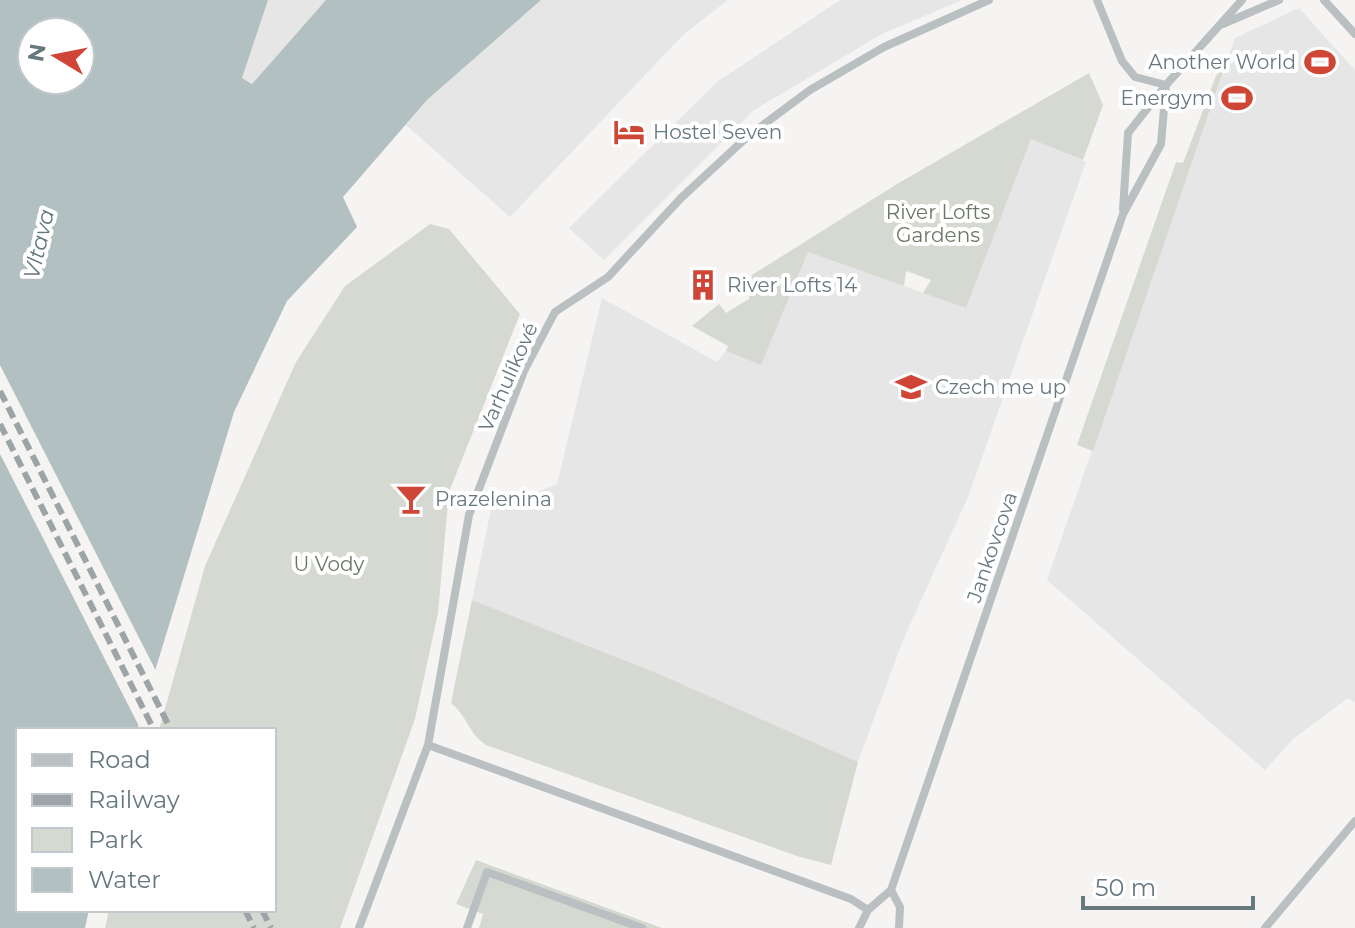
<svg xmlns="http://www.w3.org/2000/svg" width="1355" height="928" font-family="Montserrat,sans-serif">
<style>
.built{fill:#e5e6e5}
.green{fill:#d5d9d1}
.water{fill:#b2c0c2;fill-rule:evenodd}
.pier{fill:#f5f4f2}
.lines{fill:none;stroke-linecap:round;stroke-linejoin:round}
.minor{stroke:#babfc1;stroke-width:8}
.rail{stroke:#9ca4a7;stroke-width:6;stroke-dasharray:12 6;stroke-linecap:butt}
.labels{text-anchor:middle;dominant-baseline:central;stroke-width:8;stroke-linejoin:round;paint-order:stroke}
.poi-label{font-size:20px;fill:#67787f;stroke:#fff;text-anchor:start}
.park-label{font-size:20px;fill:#6b7765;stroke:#fff}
.street-label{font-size:20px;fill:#67787f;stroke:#fff}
.water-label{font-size:22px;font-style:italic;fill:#63797c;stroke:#fff}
</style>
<rect width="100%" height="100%" fill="#f5f4f2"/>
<path class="built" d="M268,0H326L252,84L242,78Z
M541,0H728L684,34L510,217L406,125L427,100Z
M840,0H962L882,34L754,110L604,260L569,228L717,82Z
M1299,8L1355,70V702L1348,698L1293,739L1265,770L1047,580L1235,38Z
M1031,138L1086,162L968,497L903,640L858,762L659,674L472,600L492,505L505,494H532L557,484L602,298L717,362L726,351L761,365L808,252L966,308Z"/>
<path class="green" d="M1226,63L1093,451L1077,445L1176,162L1183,163L1216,76Z
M1089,73L1103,105L1083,160L1031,139L966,308L923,293L931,280L906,271L904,286L808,252L761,365L726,351L728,346L692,326L719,304L726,313L749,299L752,275L897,184Z
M430,224L449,229L520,314L449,492L438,613L415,719L340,928H105L109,910H274V730H159L205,566L296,362L345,286Z
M472,600L659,674L858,762L831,865L800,857L486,745C469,734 467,716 451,703Z
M476,860L662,928H479L483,914L456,904Z"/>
<path class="water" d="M0,0H268L242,78L252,84L326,0H541L427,100L343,197L357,227L287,301L234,412L137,730H18V910H89L85,928H0ZM32,32H80V80H32Z"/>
<path class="pier" d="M0,365L157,673L141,730L0,454Z"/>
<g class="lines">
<path class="minor" d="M1097,0L1122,61L1135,77L1166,85
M1324,0L1355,34
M1223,24L1279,0
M1123,209L1128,133L1166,85L1242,0
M428,745L851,899L868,910
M891,890L900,907L899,928
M359,928L428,745L469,515L524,371L555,312L608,277L681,198L747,137L810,90L884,47L989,0
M467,928L487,872L642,928
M859,928L868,910L891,890L1123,214L1161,144L1166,85
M1265,928L1355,821"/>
<path class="rail" d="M0,391L171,730
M0,424L154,730
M245,910L254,928
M262,910L271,928"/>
</g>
<defs>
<symbol id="stadium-bare" viewBox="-9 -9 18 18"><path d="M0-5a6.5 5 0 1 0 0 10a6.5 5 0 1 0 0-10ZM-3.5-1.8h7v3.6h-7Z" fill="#d04636" stroke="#fff" stroke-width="2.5" paint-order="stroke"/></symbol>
<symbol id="hotel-bare" viewBox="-9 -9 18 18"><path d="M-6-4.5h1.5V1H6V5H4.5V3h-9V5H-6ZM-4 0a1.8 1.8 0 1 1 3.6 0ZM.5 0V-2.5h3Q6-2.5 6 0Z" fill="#d04636" stroke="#fff" stroke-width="2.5" paint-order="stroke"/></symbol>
<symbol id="building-bare" viewBox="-9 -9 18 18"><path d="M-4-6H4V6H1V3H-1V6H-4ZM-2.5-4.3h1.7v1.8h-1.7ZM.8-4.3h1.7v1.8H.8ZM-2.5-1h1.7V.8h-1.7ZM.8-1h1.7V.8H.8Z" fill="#d04636" stroke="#fff" stroke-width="2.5" paint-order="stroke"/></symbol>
<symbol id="school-bare" viewBox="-9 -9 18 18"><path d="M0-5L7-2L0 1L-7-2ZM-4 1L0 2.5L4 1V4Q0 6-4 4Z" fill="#d04636" stroke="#fff" stroke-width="2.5" paint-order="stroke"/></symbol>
<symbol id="bar-bare" viewBox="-9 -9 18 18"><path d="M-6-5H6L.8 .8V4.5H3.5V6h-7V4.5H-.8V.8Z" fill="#d04636" stroke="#fff" stroke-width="2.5" paint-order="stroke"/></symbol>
</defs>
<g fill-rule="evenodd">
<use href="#stadium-bare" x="1298" y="40" width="44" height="44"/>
<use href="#stadium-bare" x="1215" y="76" width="44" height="44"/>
<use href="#hotel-bare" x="607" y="110" width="44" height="44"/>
<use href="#building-bare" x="681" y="263" width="44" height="44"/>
<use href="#school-bare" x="889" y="365" width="44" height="44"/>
<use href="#bar-bare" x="389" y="477" width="44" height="44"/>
</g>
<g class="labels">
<g class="poi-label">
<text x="1296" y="62" text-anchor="end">Another World</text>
<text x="1213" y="98" text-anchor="end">Energym</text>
<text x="653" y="132">Hostel Seven</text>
<text x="727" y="285">River Lofts 14</text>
<text x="935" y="387">Czech me up</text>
<text x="435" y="499">Prazelenina</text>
</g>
<g class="park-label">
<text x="938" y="212">River Lofts<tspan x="938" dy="23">Gardens</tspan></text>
<text x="329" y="564">U Vody</text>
</g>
<g class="street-label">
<text transform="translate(508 377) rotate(-66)">Varhulíkové</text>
<text transform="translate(992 547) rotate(-71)">Jankovcova</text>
</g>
<g class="water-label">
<text transform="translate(39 244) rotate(-77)">Vltava</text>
</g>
</g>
<rect x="16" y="728" width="260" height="184" fill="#ffffff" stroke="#c2c9cc" stroke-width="2"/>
<rect x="32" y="754" width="40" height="12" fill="#babfc1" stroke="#c2c9cc" stroke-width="2"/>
<text x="88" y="768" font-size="24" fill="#67787f">Road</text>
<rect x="32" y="794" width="40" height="12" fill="#9ca4a7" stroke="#c2c9cc" stroke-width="2"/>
<text x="88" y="808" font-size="24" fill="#67787f">Railway</text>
<rect x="32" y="828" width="40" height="24" fill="#d5d9d1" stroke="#c2c9cc" stroke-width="2"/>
<text x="88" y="848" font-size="24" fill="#67787f">Park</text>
<rect x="32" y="868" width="40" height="24" fill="#b2c0c2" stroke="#c2c9cc" stroke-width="2"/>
<text x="88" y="888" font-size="24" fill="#67787f">Water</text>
<g transform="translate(56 56) rotate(280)"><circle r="38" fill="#ffffff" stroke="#c2c9cc" stroke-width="2"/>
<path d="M0-6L14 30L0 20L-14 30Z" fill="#d04636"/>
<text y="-12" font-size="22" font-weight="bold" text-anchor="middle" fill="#67787f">N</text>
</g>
<path d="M1083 896v12h170v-12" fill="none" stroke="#67787f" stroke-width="4"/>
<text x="1095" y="896" font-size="24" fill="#67787f" stroke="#ffffff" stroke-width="6" paint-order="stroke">50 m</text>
</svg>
